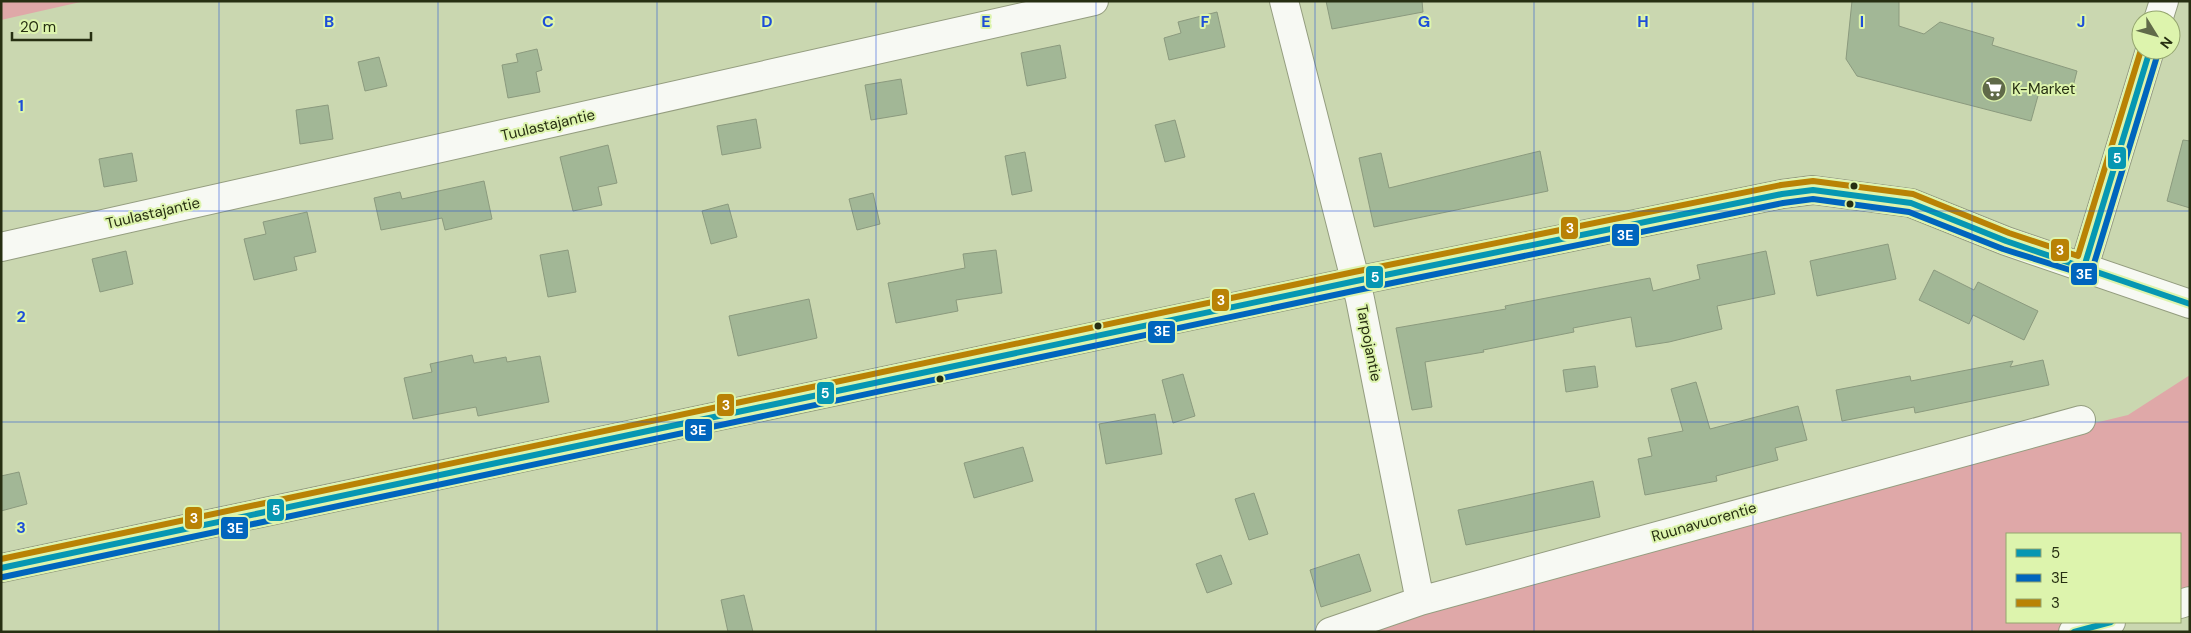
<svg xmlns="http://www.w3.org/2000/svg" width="2191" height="633" font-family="'DM Sans',sans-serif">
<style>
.forest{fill:#dfa8a8}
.building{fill:#a2b796;stroke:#8b9a7e}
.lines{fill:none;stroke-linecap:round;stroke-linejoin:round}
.minor-casing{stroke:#949d7f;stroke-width:30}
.minor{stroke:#f7f9f3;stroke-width:28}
.bus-1-casing{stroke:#ddf4ad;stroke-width:10}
.bus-2-casing{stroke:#ddf4ad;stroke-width:10}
.bus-3-casing{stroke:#ddf4ad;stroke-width:10}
.bus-1{stroke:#0697b2;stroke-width:6}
.bus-2{stroke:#0065bd;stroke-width:6}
.bus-3{stroke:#b98205;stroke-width:6}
.grid{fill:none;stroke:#1d4ed8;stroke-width:1;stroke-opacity:0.55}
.bus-dot{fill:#272f12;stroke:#ddf4ad;stroke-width:2}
.labels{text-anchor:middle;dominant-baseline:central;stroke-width:4;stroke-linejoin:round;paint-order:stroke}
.poi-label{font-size:15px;fill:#272f12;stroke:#ddf4ad;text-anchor:start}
.street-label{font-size:15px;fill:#272f12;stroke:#ddf4ad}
.grid-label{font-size:16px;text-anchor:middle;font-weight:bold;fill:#1d4ed8;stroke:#ddf4ad;stroke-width:4;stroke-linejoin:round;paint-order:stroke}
.line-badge{stroke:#ddf4ad;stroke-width:2}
.badge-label{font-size:14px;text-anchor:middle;font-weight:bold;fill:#fff}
</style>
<rect width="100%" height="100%" fill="#cad7b0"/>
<path class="forest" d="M1,1H85L1,20Z
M2190,375V601L2180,604V534H2007V622H2111L2073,632H1330L1845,483L2128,415Z"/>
<path class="building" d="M1326,1H1422L1423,12L1332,29Z
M1852,1H1899V26L1924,34L1940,22L1994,38L1992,45L2077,71L2071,94L2041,85L2031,121L1857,76L1846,59Z
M1217,12L1225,47L1169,60L1164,38L1181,33L1178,22Z
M1060,45L1066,78L1027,86L1021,53Z
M537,49L542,70L536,72L540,92L508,98L502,65L518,62L516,54Z
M379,57L387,86L365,91L358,62Z
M901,79L907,114L871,120L865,85Z
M328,105L333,139L300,144L296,110Z
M756,119L761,148L722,155L717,126Z
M1175,120L1185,157L1165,162L1155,125Z
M2183,140L2190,141V208L2167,201Z
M608,145L617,183L598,187L602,205L573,211L560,157Z
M1540,151L1548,191L1374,227L1359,158L1381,153L1389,188Z
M1025,152L1032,191L1012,195L1005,156Z
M132,153L137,181L104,187L99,159Z
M484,181L492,219L445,230L442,218L381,230L374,198L400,192L402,199Z
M873,193L880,224L857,230L849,199Z
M728,204L737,237L711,244L702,211Z
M307,212L316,252L294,257L297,270L254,280L244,239L266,234L263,222Z
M1888,244L1896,279L1817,296L1810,261Z
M568,250L576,292L548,297L540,255Z
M996,250L1002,293L956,300L958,311L896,323L888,283L965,268L963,254Z
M126,251L133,284L100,292L92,259Z
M1766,251L1775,294L1717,306L1722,329L1669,342L1636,347L1631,317L1573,328L1574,332L1483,350L1484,352L1425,362L1432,407L1412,410L1396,328L1506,309L1505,306L1650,278L1653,291L1700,279L1697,265Z
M1934,270L1974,290L1978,282L2038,311L2024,340L1973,315L1969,324L1919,300Z
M809,299L817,338L738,356L729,316Z
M472,355L474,363L506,357L507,362L540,356L549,402L478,416L476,407L413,419L404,378L432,372L430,364Z
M2043,360L2049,385L1915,413L1914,407L1842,421L1836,390L1910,376L1911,381L2013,361L2010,367Z
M1595,366L1598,387L1566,392L1563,370Z
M1183,374L1195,416L1173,423L1162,380Z
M1696,382L1710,429L1798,406L1807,440L1775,448L1778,460L1716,476L1717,481L1645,495L1638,459L1652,456L1648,438L1683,431L1671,389Z
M1155,414L1162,454L1106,464L1099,424Z
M1023,447L1033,481L974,498L964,463Z
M19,472L27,504L1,511V476Z
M1593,481L1600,517L1466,545L1458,510Z
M1254,493L1268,534L1249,540L1235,499Z
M1359,554L1371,591L1321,607L1310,570Z
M1221,555L1232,584L1207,593L1196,564Z
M744,595L753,632H728L721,600Z"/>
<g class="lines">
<defs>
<path id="minor" d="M1284,1L1360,299L1420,601
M2158,20L2164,1
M1,247L1094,1
M2084,267L2150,50
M1,568L1356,281L1782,194L1813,190L1911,203L2006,241L2190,304
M2180,604L2190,601
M1330,632L1420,601L2081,420
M2073,632L2111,622"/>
</defs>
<use href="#minor" class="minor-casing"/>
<use href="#minor" class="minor"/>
<defs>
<path id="bus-1" d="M2084,267L2150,50
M1,568L1356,281L1782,194L1813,190L1911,203L2006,241L2190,304
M2074,632L2111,622"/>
<path id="bus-2" d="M3,577L1358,290L1783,203L1813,199L1909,212L2003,249L2086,275L2092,270L2158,53"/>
<path id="bus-3" d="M1,559L1354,272L1781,185L1813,181L1913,194L2009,233L2078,256L2141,50"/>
</defs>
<use href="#bus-1" class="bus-1-casing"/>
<use href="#bus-2" class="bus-2-casing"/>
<use href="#bus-3" class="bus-3-casing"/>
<use href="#bus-1" class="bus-1"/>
<use href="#bus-2" class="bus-2"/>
<use href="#bus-3" class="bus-3"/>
</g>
<path class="grid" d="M219,1V632M438,1V632M657,1V632M876,1V632M1096,1V632M1315,1V632M1534,1V632M1753,1V632M1972,1V632M1,211H2190M1,422H2190"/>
<defs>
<symbol id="supermarket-disc" viewBox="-11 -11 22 22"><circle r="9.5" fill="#606a49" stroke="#ddf4ad"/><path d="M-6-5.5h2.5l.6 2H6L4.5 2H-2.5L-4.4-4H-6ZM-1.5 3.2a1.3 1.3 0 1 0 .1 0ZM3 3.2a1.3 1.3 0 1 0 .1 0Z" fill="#fff"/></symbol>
</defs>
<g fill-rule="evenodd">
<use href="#supermarket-disc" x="1980" y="75" width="28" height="28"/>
</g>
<g class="bus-dot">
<circle cx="1854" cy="186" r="4.5"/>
<circle cx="1850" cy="204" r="4.5"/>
<circle cx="1098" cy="326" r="4.5"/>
<circle cx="940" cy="379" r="4.5"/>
</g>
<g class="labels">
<g class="poi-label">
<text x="2012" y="89">K-Market</text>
</g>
<g class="street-label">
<text transform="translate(548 125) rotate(-13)">Tuulastajantie</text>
<text transform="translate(153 213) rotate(-13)">Tuulastajantie</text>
<text transform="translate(1369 343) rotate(79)">Tarpojantie</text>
<text transform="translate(1704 522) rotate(-16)">Ruunavuorentie</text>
</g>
</g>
<g class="grid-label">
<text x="329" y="27">B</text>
<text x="548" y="27">C</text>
<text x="767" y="27">D</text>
<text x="986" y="27">E</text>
<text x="1205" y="27">F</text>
<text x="1424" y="27">G</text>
<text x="1643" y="27">H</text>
<text x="1862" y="27">I</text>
<text x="2081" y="27">J</text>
<text x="21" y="111">1</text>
<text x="21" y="322">2</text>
<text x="21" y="533">3</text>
</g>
<g class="line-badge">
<rect x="2107" y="146" width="20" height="24" rx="5" fill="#0697b2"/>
<rect x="1560" y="216" width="19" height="24" rx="5" fill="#b98205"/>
<rect x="1611" y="223" width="29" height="24" rx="5" fill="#0065bd"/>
<rect x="2050" y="238" width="20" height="24" rx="5" fill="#b98205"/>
<rect x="2070" y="262" width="28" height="24" rx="5" fill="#0065bd"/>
<rect x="1365" y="265" width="19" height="24" rx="5" fill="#0697b2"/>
<rect x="1211" y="288" width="19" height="24" rx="5" fill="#b98205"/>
<rect x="1147" y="320" width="29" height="24" rx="5" fill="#0065bd"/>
<rect x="816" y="381" width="19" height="24" rx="5" fill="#0697b2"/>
<rect x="716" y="393" width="19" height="24" rx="5" fill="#b98205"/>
<rect x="684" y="418" width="29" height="24" rx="5" fill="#0065bd"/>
<rect x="266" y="498" width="19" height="24" rx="5" fill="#0697b2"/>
<rect x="184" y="506" width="19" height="24" rx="5" fill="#b98205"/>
<rect x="220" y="516" width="29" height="24" rx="5" fill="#0065bd"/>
</g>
<g class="badge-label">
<text x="2117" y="163">5</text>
<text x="1570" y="233">3</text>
<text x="1625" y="240">3E</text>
<text x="2060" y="255">3</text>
<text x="2084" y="279">3E</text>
<text x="1375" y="282">5</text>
<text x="1221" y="305">3</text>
<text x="1162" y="336">3E</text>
<text x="825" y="398">5</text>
<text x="726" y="410">3</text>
<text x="698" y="435">3E</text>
<text x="276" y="515">5</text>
<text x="194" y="523">3</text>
<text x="235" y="533">3E</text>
</g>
<rect width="2191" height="633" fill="none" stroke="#272f12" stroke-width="5"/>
<rect x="2006" y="533" width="175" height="90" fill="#ddf4ad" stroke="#94a56f"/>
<rect x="2016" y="549" width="25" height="8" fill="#0697b2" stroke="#94a56f"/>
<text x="2051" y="558" font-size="15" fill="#272f12">5</text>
<rect x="2016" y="574" width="25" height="8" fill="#0065bd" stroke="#94a56f"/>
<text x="2051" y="583" font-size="15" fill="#272f12">3E</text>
<rect x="2016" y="599" width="25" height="8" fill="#b98205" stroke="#94a56f"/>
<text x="2051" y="608" font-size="15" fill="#272f12">3</text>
<g transform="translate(2156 35) rotate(127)"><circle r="24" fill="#ddf4ad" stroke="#94a56f"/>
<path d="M0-4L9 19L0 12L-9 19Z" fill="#606a49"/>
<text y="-8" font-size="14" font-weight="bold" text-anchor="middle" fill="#272f12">N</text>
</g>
<path d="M12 32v8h79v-8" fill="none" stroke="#272f12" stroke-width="2.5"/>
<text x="20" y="32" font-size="15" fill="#272f12" stroke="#ddf4ad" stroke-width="4" paint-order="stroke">20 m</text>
</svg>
